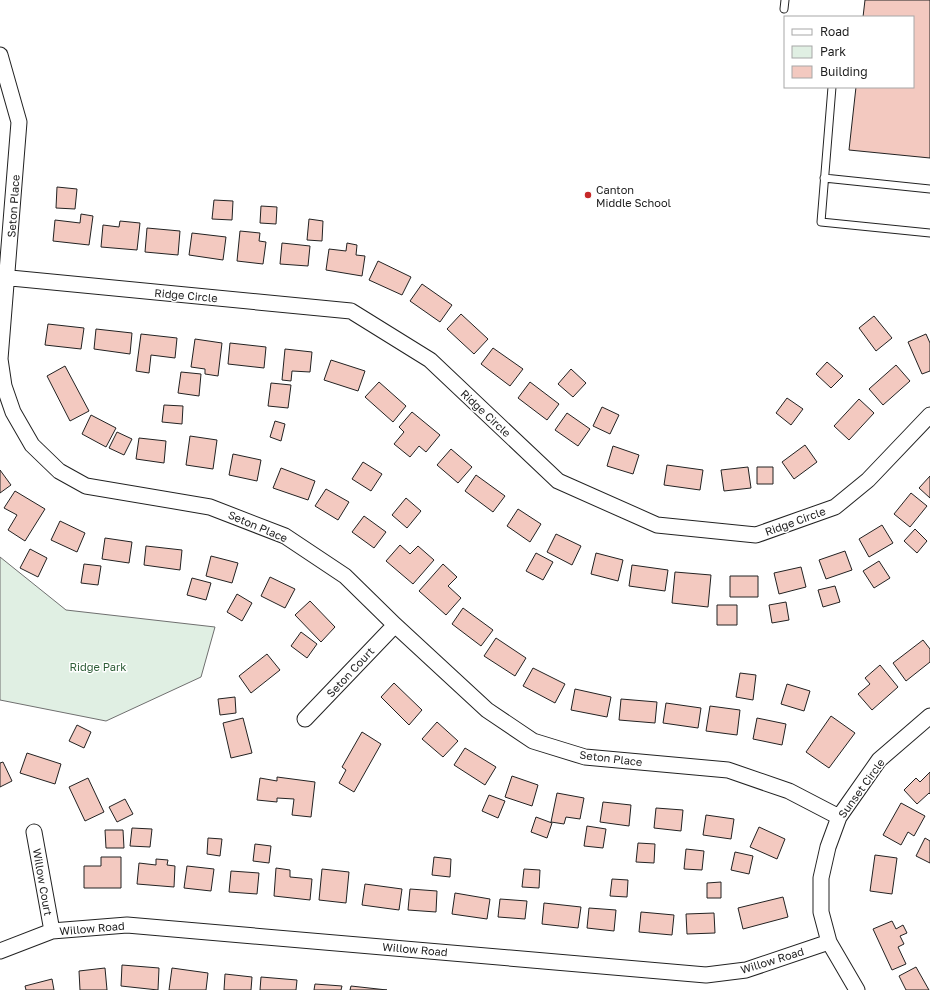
<svg xmlns="http://www.w3.org/2000/svg" width="930" height="990" font-family="'Golos Text',sans-serif">
<style>
.green{fill:#e0efe3;stroke:#6f6f6f}
.building{fill:#f3c9c0;stroke:#222}
.lines{fill:none;stroke-linecap:round;stroke-linejoin:round}
.lane-casing{stroke:#222;stroke-width:9}
.street-casing{stroke:#222;stroke-width:17}
.lane{stroke:#fff;stroke-width:7}
.street{stroke:#fff;stroke-width:15}
.poi-dot{fill:#c62828;stroke:#fff;stroke-width:1.5}
.labels{text-anchor:middle;dominant-baseline:central;stroke-width:3;stroke-linejoin:round;paint-order:stroke}
.poi-label{font-size:11px;fill:#222;stroke:#fff;text-anchor:start}
.street-label{font-size:11px;fill:#222;stroke:#fff}
.park-label{font-size:11px;fill:#2f5e38;stroke:#fff}
</style>
<rect width="100%" height="100%" fill="#fff"/>
<path class="green" d="M0,557L66,610L215,627L201,677L106,721L0,700Z"/>
<path class="building" d="M865,0H930V158L849,150L856,87H913V17H863Z
M57,187L77,189L75,209L56,208Z
M214,200L233,201L232,220L212,219Z
M261,206L277,207L276,224L260,223Z
M81,214L93,216L89,245L53,241L55,220L80,223Z
M309,219L323,221L322,241L307,240Z
M120,221L140,223L137,250L101,247L103,225L119,227Z
M147,228L180,231L178,255L145,252Z
M240,231L260,233L259,241L266,242L263,264L237,261Z
M192,233L226,237L223,260L189,255Z
M282,243L310,246L308,266L280,264Z
M347,243L357,245L356,255L365,256L362,276L326,270L329,249L346,251Z
M378,261L411,277L402,295L369,280Z
M422,284L452,305L440,322L410,301Z
M461,314L488,339L474,354L447,329Z
M874,316L892,338L876,351L859,328Z
M48,324L84,328L81,349L45,345Z
M96,329L132,333L130,354L94,349Z
M141,334L177,338L175,358L151,355L149,373L136,371Z
M926,334L930,343V371L922,374L908,342Z
M195,339L222,343L218,376L205,374V369L191,367Z
M230,343L266,347L264,368L228,364Z
M493,348L523,369L510,386L481,364Z
M285,349L312,352L310,372L292,371L291,381L282,380Z
M331,360L365,371L358,391L324,380Z
M827,362L843,376L831,388L816,374Z
M896,365L910,381L883,405L869,389Z
M65,366L89,411L70,421L47,376Z
M571,369L586,383L573,397L558,384Z
M181,372L201,374L199,396L178,393Z
M379,382L406,406L393,422L365,397Z
M530,382L559,404L547,420L518,398Z
M271,383L291,385L288,408L268,406Z
M787,398L803,409L791,425L776,413Z
M859,399L874,413L849,440L834,426Z
M164,405L183,406L182,424L162,422Z
M602,407L619,415L610,434L593,426Z
M412,412L440,435L426,452L419,446L410,457L394,444L404,432L399,427Z
M567,413L590,429L578,446L555,430Z
M91,415L116,428L106,447L82,434Z
M275,421L285,424L281,441L270,437Z
M117,432L132,439L124,455L109,448Z
M190,436L217,440L213,469L186,465Z
M139,438L166,441L164,463L136,459Z
M805,445L817,462L794,479L782,462Z
M613,446L639,455L633,474L607,466Z
M451,449L472,467L458,483L437,465Z
M233,454L261,460L257,481L229,475Z
M363,462L382,474L371,491L352,479Z
M667,465L703,470L700,490L664,485Z
M748,467L751,488L724,491L721,470Z
M757,467H773V484H757Z
M281,468L315,481L308,500L273,488Z
M0,470L11,485L0,493Z
M476,475L505,496L493,512L465,491Z
M930,476V498L919,488Z
M326,489L349,502L338,520L315,506Z
M15,491L45,509L25,541L8,530L17,515L4,508Z
M911,493L927,506L910,527L894,514Z
M406,498L421,511L407,528L392,515Z
M518,509L541,524L530,542L507,526Z
M364,516L386,532L374,548L352,532Z
M60,521L85,533L77,552L51,540Z
M882,525L893,543L869,557L859,539Z
M915,529L927,541L917,553L904,541Z
M556,534L581,546L572,565L547,552Z
M105,538L132,542L129,563L102,559Z
M400,545L410,554L418,546L434,560L413,584L386,561Z
M146,546L182,550L180,570L144,565Z
M30,549L47,558L38,577L20,568Z
M845,551L852,570L826,579L819,560Z
M536,553L553,562L543,580L526,571Z
M596,553L623,560L618,581L591,574Z
M211,556L238,563L232,583L206,576Z
M879,561L890,578L874,588L863,571Z
M84,564L101,566L98,585L81,583Z
M443,564L457,577L448,586L461,598L446,615L419,591Z
M632,565L668,570L665,591L629,586Z
M801,567L806,587L779,594L774,573Z
M675,572L711,575L708,607L672,603Z
M730,576H758V597H730Z
M270,577L295,589L285,608L261,596Z
M192,578L211,583L206,600L187,595Z
M835,586L840,602L823,607L818,590Z
M237,594L252,603L242,621L227,612Z
M310,601L335,627L321,642L295,615Z
M786,602L789,620L772,623L769,605Z
M717,605H737V625H717Z
M463,608L493,630L481,646L452,624Z
M301,632L317,644L307,658L291,646Z
M496,638L526,658L515,676L484,656Z
M923,640L930,649V662L906,681L893,663Z
M267,654L280,670L251,693L239,676Z
M880,665L898,687L872,710L858,694L870,684L865,678Z
M533,668L565,684L555,703L523,686Z
M740,673L756,675L753,700L736,697Z
M394,683L422,710L409,725L381,697Z
M787,684L810,691L804,711L781,704Z
M575,689L611,697L607,717L571,710Z
M235,697L236,713L220,715L218,699Z
M621,699L657,702L655,723L619,720Z
M666,703L701,708L698,728L663,723Z
M710,706L740,710L737,735L706,731Z
M831,716L855,733L829,768L806,752Z
M243,718L252,753L231,758L223,723Z
M757,718L786,724L782,745L753,739Z
M437,722L458,741L443,757L422,739Z
M77,725L91,732L84,748L69,741Z
M362,732L381,744L354,792L339,783L346,770L342,767Z
M465,748L496,767L485,785L454,765Z
M27,753L61,764L55,784L20,773Z
M3,762L12,781L0,787V763Z
M930,772V794L929,793L917,804L904,790L916,778L920,782Z
M512,776L538,785L532,806L505,797Z
M277,777L315,782L311,817L292,815L294,799L277,798V802L257,800L260,778L277,781Z
M88,778L104,812L85,821L69,787Z
M557,793L584,798L580,819L566,817L564,824L551,822Z
M489,795L505,801L498,818L482,811Z
M125,799L133,814L117,822L109,807Z
M603,802L631,805L629,826L600,822Z
M901,803L925,816L914,836L908,832L901,845L883,835Z
M656,808L683,810L681,831L654,828Z
M706,815L734,819L731,839L703,835Z
M536,817L552,823L547,838L531,832Z
M587,826L606,829L603,848L584,846Z
M759,827L785,839L777,859L750,847Z
M132,828L152,829L150,847L130,846Z
M105,830H123L124,848H106Z
M208,838L222,839L220,856L207,854Z
M925,838L930,841V863L916,856Z
M638,843L655,844L654,863L636,862Z
M255,844L271,846L269,863L253,861Z
M686,849L704,851L702,870L684,869Z
M735,852L753,856L749,874L731,870Z
M875,855L897,858L892,894L870,891Z
M101,857H121V888H84V866H101Z
M434,857L451,859L450,877L432,875Z
M156,859L168,860L167,865L175,866L174,887L137,884L139,863L156,865Z
M187,866L214,869L211,891L184,888Z
M276,868L290,870V877L312,879L310,900L274,896Z
M322,869L349,872L346,903L319,900Z
M524,869L540,870L539,888L522,887Z
M231,871L259,873L257,894L229,892Z
M612,879L628,880L627,897L610,896Z
M721,882V898H707V883Z
M365,884L402,889L399,910L362,905Z
M410,889L437,891L436,912L408,910Z
M455,893L490,899L487,919L452,914Z
M783,897L788,917L743,929L738,908Z
M500,899L527,901L525,919L498,917Z
M544,903L581,907L578,928L542,924Z
M589,908L616,910L614,931L587,928Z
M641,912L674,915L672,935L639,932Z
M714,913L715,933L687,934L686,914Z
M892,921L896,929L903,925L907,933L900,936L904,944L898,947L906,964L892,970L873,929Z
M122,965L159,968L158,990L121,986Z
M916,967L929,990H906L899,976Z
M105,968L107,990H80L79,971Z
M172,968L208,973L206,990H169Z
M225,974L252,977L251,990H224Z
M261,977L297,980L296,990H260Z
M52,979L54,990H26L25,986Z
M315,984L342,986L341,990H314Z
M351,986L387,990H350Z"/>
<g class="lines">
<defs>
<path id="lane" d="M784,9L785,0
M832,87L821,222L930,233
M824,178L930,189"/>
<path id="street" d="M0,55L19,122L0,359L4,386L13,412L32,445L59,471L86,486L210,507L285,536L345,576L395,625L487,710L533,741L585,757L728,770L789,791L839,817
M0,277L351,311L430,360L558,481L657,525L756,535L835,507L868,480L930,415
M305,719L395,625
M34,832L52,931
M0,951L52,931L127,925L706,975L746,970L829,942
M857,990L829,942L821,912V878L828,847L839,817L879,760L930,716"/>
</defs>
<use href="#lane" class="lane-casing"/>
<use href="#street" class="street-casing"/>
<use href="#lane" class="lane"/>
<use href="#street" class="street"/>
</g>
<circle class="poi-dot" cx="588" cy="195" r="4"/>
<g class="labels">
<g class="poi-label">
<text x="596" y="189">Canton<tspan x="596" dy="13">Middle School</tspan></text>
</g>
<g class="street-label">
<text transform="translate(13 206) rotate(-86)">Seton Place</text>
<text transform="translate(186 295) rotate(5)">Ridge Circle</text>
<text transform="translate(486 413) rotate(43)">Ridge Circle</text>
<text transform="translate(795 521) rotate(-20)">Ridge Circle</text>
<text transform="translate(258 526) rotate(23)">Seton Place</text>
<text transform="translate(350 672) rotate(-47)">Seton Court</text>
<text transform="translate(611 758) rotate(7)">Seton Place</text>
<text transform="translate(861 788) rotate(-54)">Sunset Circle</text>
<text transform="translate(43 882) rotate(80)">Willow Court</text>
<text transform="translate(92 928) rotate(-5)">Willow Road</text>
<text transform="translate(415 949) rotate(5)">Willow Road</text>
<text transform="translate(772 960) rotate(-17)">Willow Road</text>
</g>
<g class="park-label">
<text x="98" y="666">Ridge Park</text>
</g>
</g>
<rect x="784" y="16" width="130" height="72" fill="#ffffff" stroke="#a7a7a7"/>
<rect x="792" y="29" width="20" height="6" fill="#ffffff" stroke="#a7a7a7"/>
<text x="820" y="36" font-size="12" fill="#222222">Road</text>
<rect x="792" y="46" width="20" height="12" fill="#e0efe3" stroke="#a7a7a7"/>
<text x="820" y="56" font-size="12" fill="#222222">Park</text>
<rect x="792" y="66" width="20" height="12" fill="#f3c9c0" stroke="#a7a7a7"/>
<text x="820" y="76" font-size="12" fill="#222222">Building</text>
</svg>
